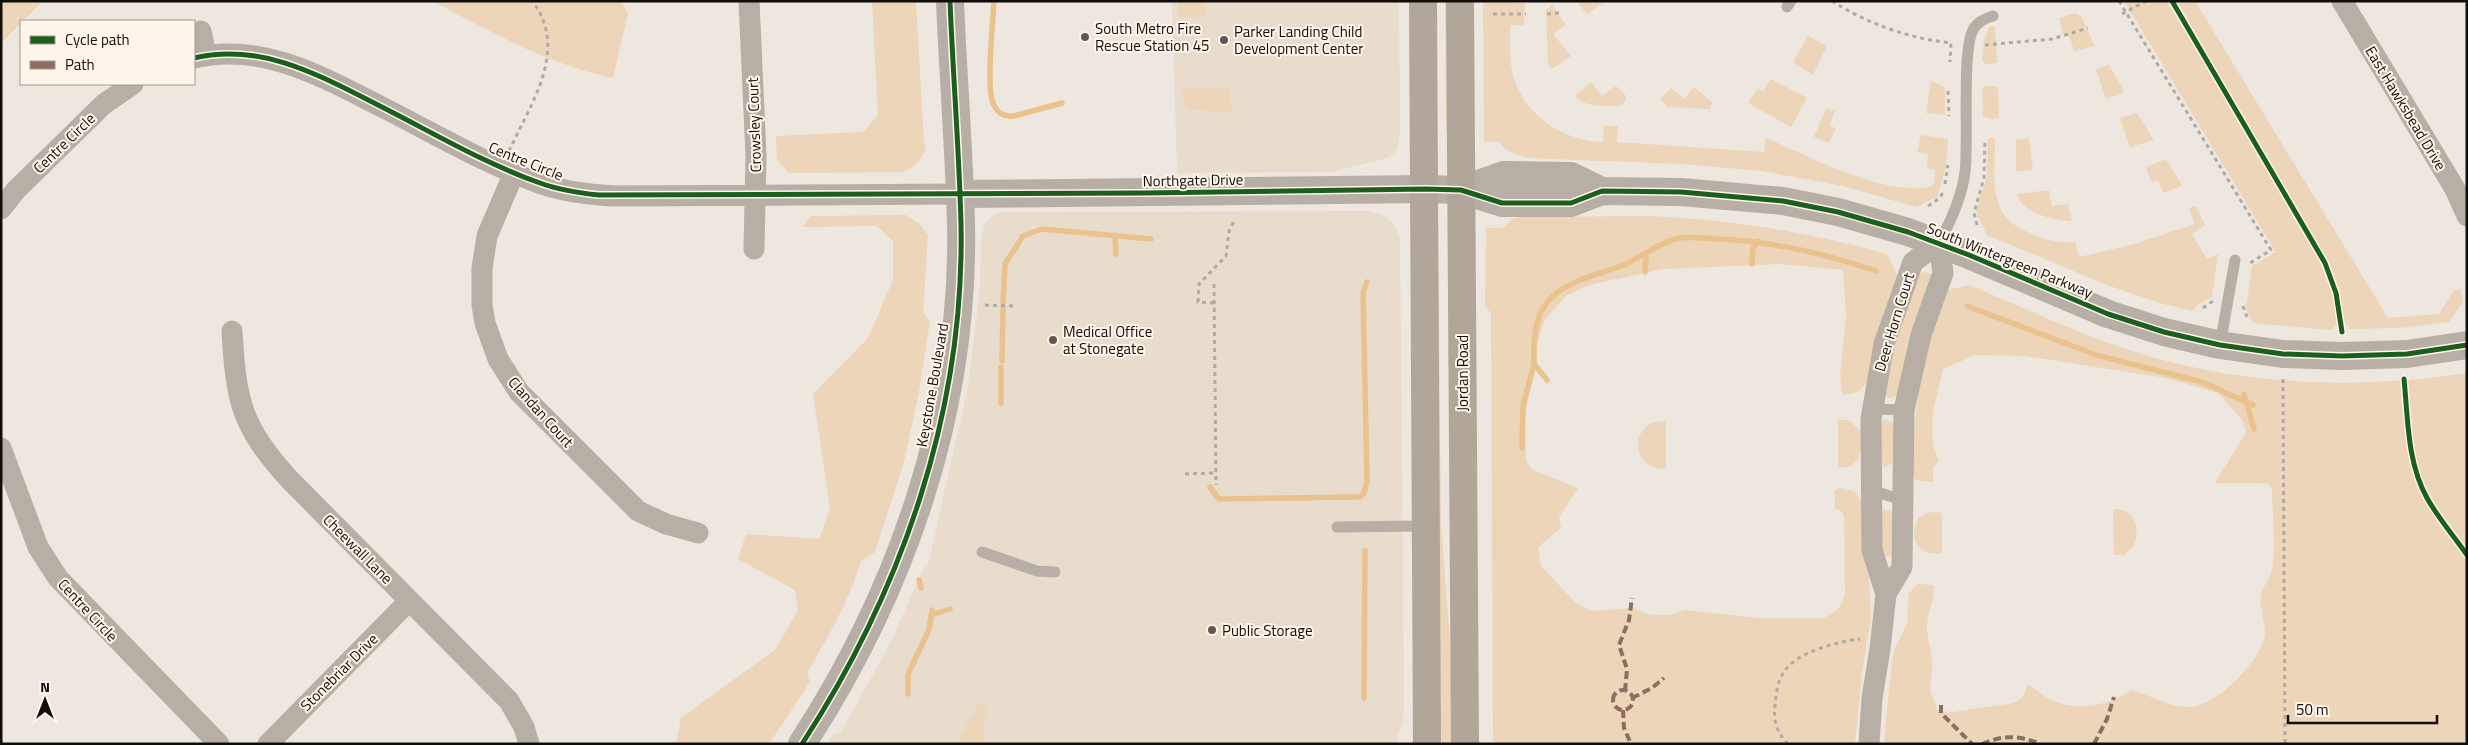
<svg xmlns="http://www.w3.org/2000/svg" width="2468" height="745" font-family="'Titillium Web',sans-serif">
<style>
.built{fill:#e8dccd}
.green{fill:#ecd5b9}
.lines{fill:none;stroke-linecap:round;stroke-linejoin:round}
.stream{stroke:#eac28d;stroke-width:5.5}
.path{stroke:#b0aaa3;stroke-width:3;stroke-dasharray:4 4;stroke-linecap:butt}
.service{stroke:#b7afa5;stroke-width:11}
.minor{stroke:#b7afa5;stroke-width:21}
.tertiary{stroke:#b7afa5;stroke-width:28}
.primary{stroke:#b0a699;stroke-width:28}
.quiet{stroke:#8d6e63;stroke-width:4;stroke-dasharray:8 4;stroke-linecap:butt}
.cycleway-casing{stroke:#fff5ea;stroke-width:8}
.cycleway{stroke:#1b5e20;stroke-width:5}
.poi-dot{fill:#5e5954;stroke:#fff5ea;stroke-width:2}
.labels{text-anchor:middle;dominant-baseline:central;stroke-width:4;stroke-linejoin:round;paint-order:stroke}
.poi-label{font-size:15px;fill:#110d09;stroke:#fff5ea;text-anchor:start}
.street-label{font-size:15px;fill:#110d09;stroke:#fff5ea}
</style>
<rect width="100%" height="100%" fill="#ede7df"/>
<path class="built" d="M1172,1H1399L1400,126L1399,143L1394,154L1384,159L1330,172L1177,173Z
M1348,211H1369L1383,215L1395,225L1400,238L1404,702L1403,724L1398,733V744H827L834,733L840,732L856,706L892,639L923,570L928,565L968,386L980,287L981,242L984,225L993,215L1004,212Z"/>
<path class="green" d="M1,1H43L1,43Z
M432,1H621L628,13L613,78C547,64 491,32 432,1Z
M872,1H916L924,143L926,146C923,159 914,168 903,172L789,173L777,160L776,136L863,132L878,115Z
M1178,1H1205L1206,17H1178Z
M1445,1H1449L1448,136L1446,131Z
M1483,1L1525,3L1524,25H1510C1510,38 1509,51 1511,64C1516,109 1559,141 1603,142L1604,126H1618L1617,142L1764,152L1766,138C1809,156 1883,196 1930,187L1934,183L1935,170L1927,169L1928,154L1917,152L1921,135L1948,139L1946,167L1937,197L1916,207L1843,186L1762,171L1682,164L1528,158C1516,155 1506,152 1499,142H1484Z
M1576,1H1605L1587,14Z
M2124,1H2195L2388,318L2439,314L2454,290L2461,289L2463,302L2449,322L2399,328L2350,329L2343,319L2331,330L2253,323L2246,309L2252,266L2276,252Z
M1552,5L1566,25L1553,34L1571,56L1552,69L1548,65L1546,10Z
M2075,13L2081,16L2095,46L2074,51L2070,37L2063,34L2059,18Z
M1990,26L1995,27L1997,63L1985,64L1982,60L1984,40Z
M1808,36L1827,46L1813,75L1793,62Z
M2109,65L2124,91V93L2106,99L2096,69Z
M1771,79L1807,98L1791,127L1750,104L1749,101L1758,89L1763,92Z
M1931,81L1945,87V115L1926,113Z
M1591,82L1602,96L1616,86L1626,96V101L1622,105C1609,107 1584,108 1575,96Z
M1985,86H1996L1998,88L1999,117L1993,119L1983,117L1982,88Z
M1694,87L1712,102L1710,109L1667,107L1660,99L1671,88L1684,99Z
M1183,88H1229V106H1233V113L1188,109L1183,98Z
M1826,108L1835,111L1829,126L1836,128L1829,143L1814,137Z
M2137,113L2154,140L2130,147L2120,118Z
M1988,138H1993L1995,140C1995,179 1986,216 2030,233C2045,240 2058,243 2075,242L2079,257L2135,244L2195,224L2189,209L2193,206L2196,207L2205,225L2192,234L2207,259L2218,254L2212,297L2197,305L2193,311L2163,304L2107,285L1987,235L1976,212L1987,177Z
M2029,138L2033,170L2016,171V140Z
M2166,159L2182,185L2180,187L2163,193L2158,180L2151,182L2146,167Z
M2049,190L2052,206L2068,204L2072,221C2056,221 2021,213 2017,194Z
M906,215L920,224L928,235L923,313L930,321L919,392L904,462L875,552L861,561C849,601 828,637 807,673L810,682L769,744H676L681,718L776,649L798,610L795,590L738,559L746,534L819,539L830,509L813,394L868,338L893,280V241L877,226L802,227L811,216Z
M1651,216C1732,220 1809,232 1887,254L1898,276L1868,380C1860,392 1856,395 1842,394L1840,375L1846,316L1843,270L1781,264L1663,269L1589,285L1566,296L1544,321L1538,341L1525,416L1526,461L1533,470L1578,488L1559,517L1561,528L1538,547L1541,566L1576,603L1591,611L1634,608L1643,613L1656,615H1669L1685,610L1758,618H1824L1836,611L1843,602L1845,592L1844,515L1839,509H1835V491L1839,488L1854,491L1861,500L1869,574L1871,618L1862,671L1855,744H1493L1491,313L1485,307L1486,228H1503L1512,219L1521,217Z
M1438,239L1441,523L1453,682L1454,744H1442L1438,680Z
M1926,272L1931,274L1933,279L1897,397L1888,398L1884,393L1893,349L1917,275Z
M1969,285C2019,306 2069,329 2120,347C2230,385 2352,391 2467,373V744H1884L1891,669L1894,651L1907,623L1909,593L1918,584L1933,585C1936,600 1927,612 1927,627C1927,639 1932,650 1932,662C1933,672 1929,684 1931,693C1933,700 1938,705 1937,711L1953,712L2014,703L2023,697L2028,684C2036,689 2042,696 2051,700C2076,712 2109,706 2131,690C2151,695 2168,707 2190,707C2216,707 2263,659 2265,633C2265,620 2259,607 2261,595C2262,587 2269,581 2271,574C2277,553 2272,513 2272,490L2268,484L2263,483H2215L2246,432L2243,421L2218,393L2166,378L2025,356L1975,355L1943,369C1936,400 1925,431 1939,461L1933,468V482L1915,480L1912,473C1914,425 1918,376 1931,330C1935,316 1942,303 1947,290Z
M1884,419L1895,423L1893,462L1886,467L1880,464L1881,423Z
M1838,420H1849L1861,431C1862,448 1862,470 1838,467Z
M1666,421V469C1631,471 1627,420 1666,421Z
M2113,509C2136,508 2140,528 2134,546L2124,555H2114Z
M1883,510H1890L1893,514V553L1891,556L1881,557L1879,514Z
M1939,512L1942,514V552L1940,554C1923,554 1911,546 1915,528C1917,522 1917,518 1923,515C1927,512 1934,512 1939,512Z
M979,703L988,707L983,721L985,744H959V739Z"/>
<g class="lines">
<path class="stream" d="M994,1C993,22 986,87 993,103C997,113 1003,117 1014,116L1062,103
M1115,236L1116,254
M1752,264L1753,249L1758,241
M1645,272L1646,255
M1003,303L1005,264L1023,236L1042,229L1151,239
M1967,306L2096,355L2202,382L2253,405
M1002,361L1003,308
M1547,380L1534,364C1534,351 1533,336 1537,323C1547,284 1589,278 1621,266C1637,260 1661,242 1675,239C1688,236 1703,238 1717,239C1772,241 1823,253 1876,271
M2244,394L2254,429
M1001,403V367
M1522,448L1523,406L1534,364
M1210,487L1219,499L1353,497H1360L1364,493L1367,481L1363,293L1367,282
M919,580L921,588
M931,615L950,609
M908,694V674L929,630L932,610
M1364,698L1365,551"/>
<path class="path" d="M1832,1C1868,24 1908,38 1951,43L1950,62
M2119,1L2271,250L2250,263
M1,2L2,1
M1493,14H1526
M1547,14L1559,13
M2122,14L2146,1
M1985,45L2052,39L2088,28
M1948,91L1949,116
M509,151C530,105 570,49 532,1
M1945,184L1948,165
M1928,206L1940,198L1943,192
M1977,225L1974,213L1984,178L1985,139
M1214,284L1216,485
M1214,303L1198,302L1199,284L1226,256L1229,231L1235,219
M985,305L1014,306
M2243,306L2247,317
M2203,308L2213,301
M2283,379L2285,744
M1185,474L1216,473
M1788,744C1777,733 1773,721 1775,705C1776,696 1777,684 1782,675C1794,652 1836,642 1860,639"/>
<path class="service" d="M1787,7L1791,1
M1939,243C1951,221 1962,197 1965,172C1969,142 1961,48 1974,28C1978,22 1986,18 1993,16
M2220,345L2235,260
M1872,409L1904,410
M1871,490L1902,500
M1337,527L1425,526
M982,552L1037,571L1055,572"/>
<path class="minor" d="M749,1L756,156L754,249
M2342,1L2455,189L2467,216
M201,31L206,55
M194,58C260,42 319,75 376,104C430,131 483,163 539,183C564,192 591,195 617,196L960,194
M514,173L487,236L482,268V305L485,323L498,359L519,392L638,511L666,524L698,533
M1,209L16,190L104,104L133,84
M232,331C236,401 241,426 289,479L509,701L524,727L529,744
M1,448L38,547L58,578L219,744
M268,744L409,601
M1869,744L1872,698L1880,649L1886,594L1872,550L1871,419L1884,344L1913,262L1939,243L1943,273L1921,335L1904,410L1902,567L1886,594"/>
<path class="tertiary" d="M1461,190L1504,175L1571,176L1602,191
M960,194L1425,189L1461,190L1502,203H1571L1602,191L1681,192L1783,201L1838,212L1908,232L1969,255L2108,314L2164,332L2220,345L2283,354L2342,356L2407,354L2467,345
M802,744C903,589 965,409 961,223C959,149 953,75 950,1"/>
<path class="primary" d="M1423,1L1427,744
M1460,1L1465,744"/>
<path class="quiet" d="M1613 700a10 10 0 1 1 20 0a10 10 0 1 1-20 0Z
M1625,691L1627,669L1619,645L1629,620L1632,598
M1632,698L1652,688L1664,678
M1941,705V713L1972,744
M1623,710L1624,728L1631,744
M1982,744C2002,735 2020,735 2040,744
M2094,744L2107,719L2114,697"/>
<defs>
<path id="cycleway" d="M2172,1L2325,263L2336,293L2342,332
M194,58C260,42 319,75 376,104C430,131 483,163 540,183C559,190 579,193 599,195L1144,193L1425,189L1461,190L1502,203H1571L1602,191L1681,192L1783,201L1838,212L1908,232L1969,255L2108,314L2164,332L2220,345L2283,354L2342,356L2407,354L2467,345
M2404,379C2408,418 2407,462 2427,498C2438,518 2454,536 2467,555
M802,744C903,589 965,409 961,223C959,149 953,75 950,1"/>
</defs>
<use href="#cycleway" class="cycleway-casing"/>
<use href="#cycleway" class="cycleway"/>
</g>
<g class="poi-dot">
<circle cx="1085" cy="37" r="5"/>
<circle cx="1224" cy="40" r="5"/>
<circle cx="1053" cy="340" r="5"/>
<circle cx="1212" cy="630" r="5"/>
</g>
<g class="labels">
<g class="poi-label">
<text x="1095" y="28">South Metro Fire<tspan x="1095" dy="17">Rescue Station 45</tspan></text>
<text x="1234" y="31">Parker Landing Child<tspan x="1234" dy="17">Development Center</tspan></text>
<text x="1063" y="331">Medical Office<tspan x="1063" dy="17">at Stonegate</tspan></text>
<text x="1222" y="630">Public Storage</text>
</g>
<g class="street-label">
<text transform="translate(2406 108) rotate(59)">East Hawksbead Drive</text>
<text transform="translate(754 125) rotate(-92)">Crowsley Court</text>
<text transform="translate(64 143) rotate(-44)">Centre Circle</text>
<text transform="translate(526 161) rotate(22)">Centre Circle</text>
<text transform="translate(1193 180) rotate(-1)">Northgate Drive</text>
<text transform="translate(2010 260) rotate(22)">South Wintergreen Parkway</text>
<text transform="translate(1894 322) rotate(-73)">Deer Horn Court</text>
<text transform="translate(1462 373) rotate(-90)">Jordan Road</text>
<text transform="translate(932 385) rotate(-80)">Keystone Boulevard</text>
<text transform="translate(541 412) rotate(48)">Clandan Court</text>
<text transform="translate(358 549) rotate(45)">Cheewall Lane</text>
<text transform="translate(88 610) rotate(47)">Centre Circle</text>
<text transform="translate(339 672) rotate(-45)">Stonebriar Drive</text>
</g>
</g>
<rect width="2468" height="745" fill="none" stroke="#110d09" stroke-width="5"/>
<rect x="20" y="20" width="175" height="65" fill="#fff5ea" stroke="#a09890"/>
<rect x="30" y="36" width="25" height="8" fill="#1b5e20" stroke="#a09890"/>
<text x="65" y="45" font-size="15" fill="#110d09">Cycle path</text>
<rect x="30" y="61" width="25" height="8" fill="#8d6e63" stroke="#a09890"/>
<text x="65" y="70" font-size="15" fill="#110d09">Path</text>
<g transform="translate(45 700)" stroke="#fff5ea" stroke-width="4" paint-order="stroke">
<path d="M0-4L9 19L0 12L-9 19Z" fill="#110d09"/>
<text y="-8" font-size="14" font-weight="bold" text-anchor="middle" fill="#110d09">N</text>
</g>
<path d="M2288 715v8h149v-8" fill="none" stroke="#110d09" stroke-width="2.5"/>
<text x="2296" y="715" font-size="15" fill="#110d09" stroke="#fff5ea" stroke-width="4" paint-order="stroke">50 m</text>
</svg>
